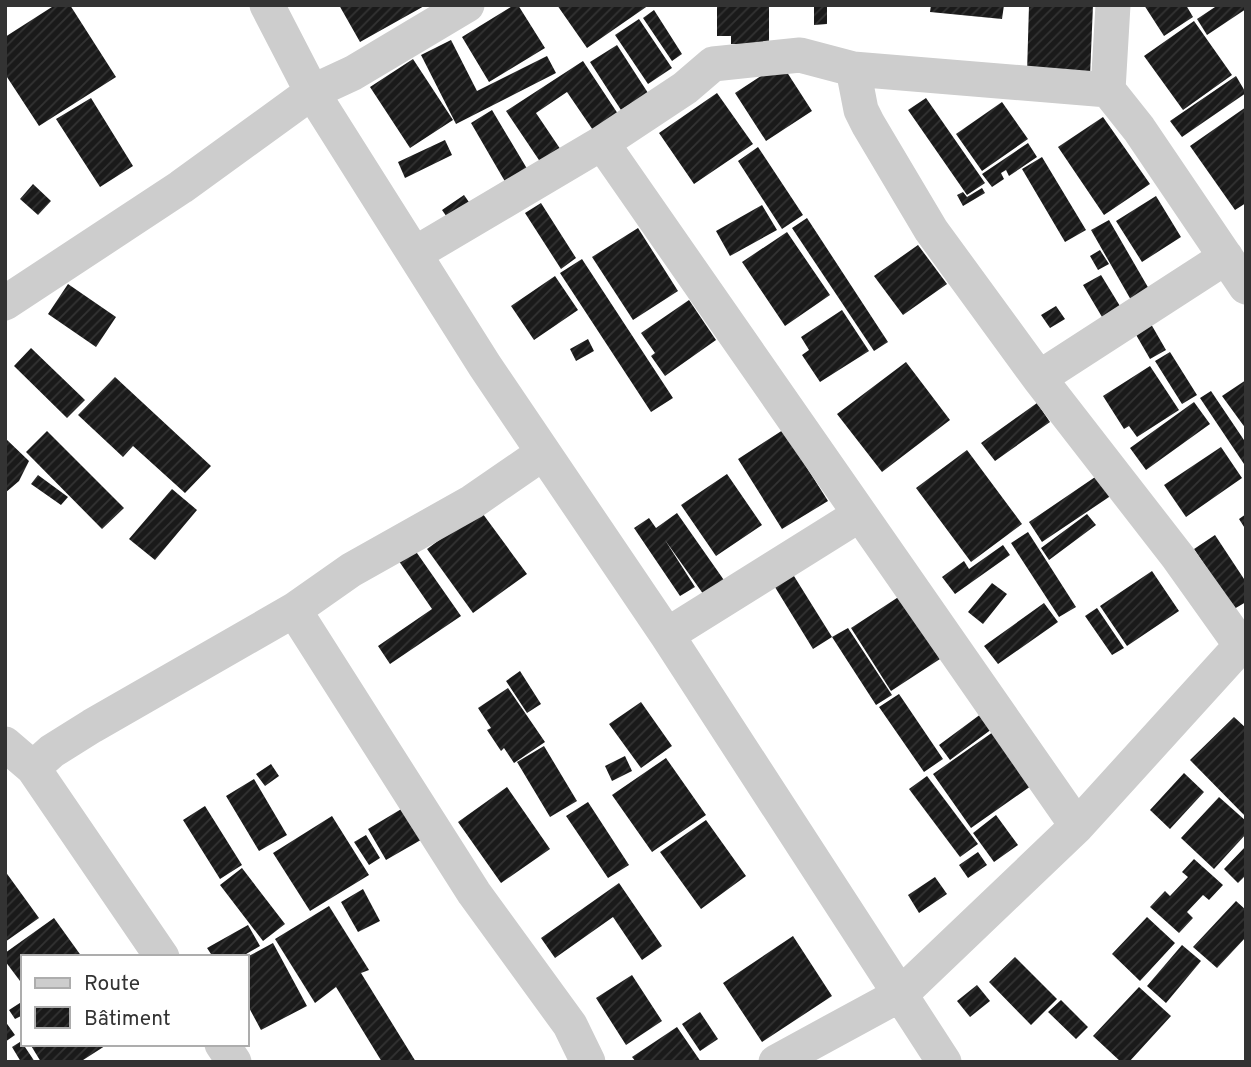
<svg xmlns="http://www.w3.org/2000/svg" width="1251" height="1067" font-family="Overpass,sans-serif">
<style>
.building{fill:url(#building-hatch)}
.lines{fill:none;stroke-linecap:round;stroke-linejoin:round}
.minor{stroke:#cdcdcd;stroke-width:35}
</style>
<defs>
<pattern id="building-hatch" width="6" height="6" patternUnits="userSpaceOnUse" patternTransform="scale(1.75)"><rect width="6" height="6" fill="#1a1a1a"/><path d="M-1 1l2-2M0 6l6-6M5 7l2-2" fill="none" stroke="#333"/></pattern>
</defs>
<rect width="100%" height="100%" fill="#fff"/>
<path class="building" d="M55,5H70L116,77L39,126L5,74V37Z
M339,5H426L360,42Z
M514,5H518L545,48L489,82L462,37Z
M557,5H649L587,48Z
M717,5H769V44H731V36H717Z
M814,5H827V24L814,25Z
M931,5H1004L1002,19L930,12Z
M1029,5H1093L1090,76L1027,73Z
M1144,5H1186L1193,17L1164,36Z
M1218,5H1246V9L1207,35L1197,19Z
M654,10L682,54L672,61L643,18Z
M639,19L672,68L648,84L615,35Z
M1194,21L1232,75L1183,110L1144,56Z
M451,40L477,91L547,56L556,73L456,124L421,55Z
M617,45L648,93L621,110L590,62Z
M413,59L453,120L410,148L370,87Z
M583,61L622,120L597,136L567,92L536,113L565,156L545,169L506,111Z
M781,63L812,111L766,141L735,93Z
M1236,76L1246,93L1182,137L1170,121Z
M717,93L753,144L694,184L659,133Z
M91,98L133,166L100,187L56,119Z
M926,98L985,183L967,195L908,110Z
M1002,102L1028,139L982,171L956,134Z
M1246,107V203L1235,210L1190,146Z
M492,110L529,172L507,185L471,123Z
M1103,117L1150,184L1104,215L1058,147Z
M445,140L452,155L405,178L398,162Z
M1028,143L1037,157L1009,176L1006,170L1001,173L1004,179L992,187L982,174Z
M758,147L803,215L782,229L738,161Z
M1042,157L1086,230L1065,242L1022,169Z
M33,184L51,201L38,215L20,199Z
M982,188L985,193L963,206L957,195L963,192L967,197Z
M464,195L471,205L449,220L442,210Z
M1156,196L1181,237L1142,262L1116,221Z
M541,203L576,258L561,269L525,213Z
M762,205L777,230L730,256L716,231Z
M807,218L888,342L874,351L792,228Z
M1109,220L1149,289L1131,300L1091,230Z
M638,228L678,291L633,320L592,257Z
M787,232L830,295L785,326L742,262Z
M918,245L947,284L903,315L874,276Z
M1100,250L1109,264L1098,270L1090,256Z
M582,259L673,398L651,412L560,273Z
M1101,275L1123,311L1105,322L1083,285Z
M555,276L578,310L534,340L511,306Z
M68,284L116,317L96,347L48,314Z
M689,300L716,340L665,376L651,356L655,353L641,333Z
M1056,306L1065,319L1050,328L1041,315Z
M842,310L869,351L820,382L802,355L809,350L801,337Z
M1151,324L1166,350L1150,359L1135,333Z
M588,339L594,351L576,361L570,349Z
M31,348L85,400L67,418L14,366Z
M1170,352L1197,395L1182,404L1155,361Z
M906,362L950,420L882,472L837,414Z
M1150,366L1179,410L1137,437L1129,426L1124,429L1103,396Z
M115,377L211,466L185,493L133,446L123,457L78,415Z
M1246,380V429L1222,396Z
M1211,391L1246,443V467L1200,398Z
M1194,402L1210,424L1146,470L1130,448Z
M1037,403L1050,422L995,461L981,443Z
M783,430L828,501L782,529L738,459Z
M47,431L124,508L102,529L26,452Z
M5,438L29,461L19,481L5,493Z
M1221,447L1242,478L1186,517L1164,485Z
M967,450L1022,524L971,562L916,488Z
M1101,473L1115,493L1042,542L1029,522Z
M727,474L762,525L716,556L681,505Z
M38,475L68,497L61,505L31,484Z
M172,489L197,510L155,560L129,539Z
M480,510L527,574L473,613L427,549Z
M677,513L726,583L706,598L665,540L695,587L680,596L634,528L649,518L656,528Z
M1087,514L1096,525L1049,560L1041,548Z
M1246,514V530L1239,519Z
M1028,532L1076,607L1059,617L1011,543Z
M1215,535L1246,582V602L1234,609L1194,549Z
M410,543L461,616L390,664L378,646L432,609L394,554Z
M1003,545L1010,555L955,594L942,577L964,561L969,569Z
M789,568L832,637L813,649L770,579Z
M1152,571L1179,611L1127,646L1100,606Z
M992,583L1007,594L983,624L968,612Z
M900,596L940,659L891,691L851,628Z
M1044,603L1058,622L998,664L984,646Z
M1097,608L1124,648L1112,655L1085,616Z
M848,628L892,695L876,705L832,637Z
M520,671L541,704L527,713L506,681Z
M508,688L545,742L514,763L504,748L501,751L487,730L491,728L478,708Z
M899,694L943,759L924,772L879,707Z
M641,702L672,746L641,768L609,724Z
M985,711L996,726L950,760L939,745Z
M1234,717L1246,728V817L1190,760Z
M993,732L1031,786L971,828L933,774Z
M544,746L577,801L550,817L517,762Z
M625,756L632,771L612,781L605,766Z
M666,758L706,815L652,852L612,795Z
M271,764L279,776L265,786L256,774Z
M1184,773L1204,792L1170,829L1150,810Z
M927,776L978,844L960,857L909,789Z
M254,779L287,835L259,851L226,796Z
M507,787L550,849L501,883L458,822Z
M1219,797L1246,821V834L1214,869L1181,838Z
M588,802L629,865L608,878L566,816Z
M408,805L426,837L386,860L368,829Z
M205,806L242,865L220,879L183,820Z
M996,815L1018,845L994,862L973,833Z
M332,816L369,875L310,911L273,853Z
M706,820L746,876L701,909L660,852Z
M366,835L380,858L369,865L354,842Z
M1246,846V875L1238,883L1224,869Z
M978,852L987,865L968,878L959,865Z
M1194,859L1223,885L1209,900L1203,895L1187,912L1193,918L1179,933L1150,907L1165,891L1170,896L1188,877L1182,872Z
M242,868L285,924L263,941L220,885Z
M5,871L39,918L5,942Z
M935,877L947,894L919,913L908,895Z
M619,883L662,946L642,960L613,917L555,958L541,938Z
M363,889L380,921L358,932L341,902Z
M1236,901L1246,910V937L1217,968L1193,947Z
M329,906L369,970L361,973L416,1062H382L336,987L315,1003L275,939Z
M1147,917L1175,943L1140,981L1112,954Z
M54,918L82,957H23V985L5,961V953Z
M248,925L260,946L241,957H213L207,948Z
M793,936L832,996L762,1042L723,983Z
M273,943L307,1006L261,1030L247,1004V957Z
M1182,945L1201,961L1166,1003L1147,986Z
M1015,957L1057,999L1031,1025L989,982Z
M632,975L662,1021L626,1045L596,998Z
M977,985L990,1001L970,1017L957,1001Z
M1139,987L1171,1016L1129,1062H1121L1093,1036Z
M1061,1000L1088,1027L1076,1039L1048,1012Z
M23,1001V1015L15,1019L9,1010Z
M700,1012L718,1039L700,1051L682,1024Z
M5,1021L15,1035L5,1042Z
M677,1027L701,1062H636L632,1057Z
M23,1040V1044L35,1062H21L12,1047Z
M30,1044H108L80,1062H41Z"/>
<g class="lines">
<path class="minor" d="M267,5L312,92L485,366L667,635L944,1062
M1113,5L1108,90L1139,129L1246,287
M853,69L1108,90
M602,143L1077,826
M416,253L602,143L685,88L713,64L800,55L853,69L861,110L868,124L931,230L1039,378L1178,557L1240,644
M5,303L181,187L312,92L353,73L467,5
M1039,378L1226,257
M294,610L474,893L570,1025L588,1062
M667,635L859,515
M5,744L33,768L162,957
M33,768L52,751L92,726L294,610L351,570L472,502L543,453
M222,1044L234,1062
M776,1062L901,994L1077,826L1246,640"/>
</g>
<rect width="1251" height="1067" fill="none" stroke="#333333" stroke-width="14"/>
<rect x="21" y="955" width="228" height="91" fill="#ffffff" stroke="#adadad" stroke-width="2"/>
<rect x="35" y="978" width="35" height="10" fill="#cdcdcd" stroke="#adadad" stroke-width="2"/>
<text x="84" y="990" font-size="21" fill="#333333">Route</text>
<rect x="35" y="1007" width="35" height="21" fill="url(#building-hatch)" stroke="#adadad" stroke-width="2"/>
<text x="84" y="1025" font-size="21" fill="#333333">Bâtiment</text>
</svg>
